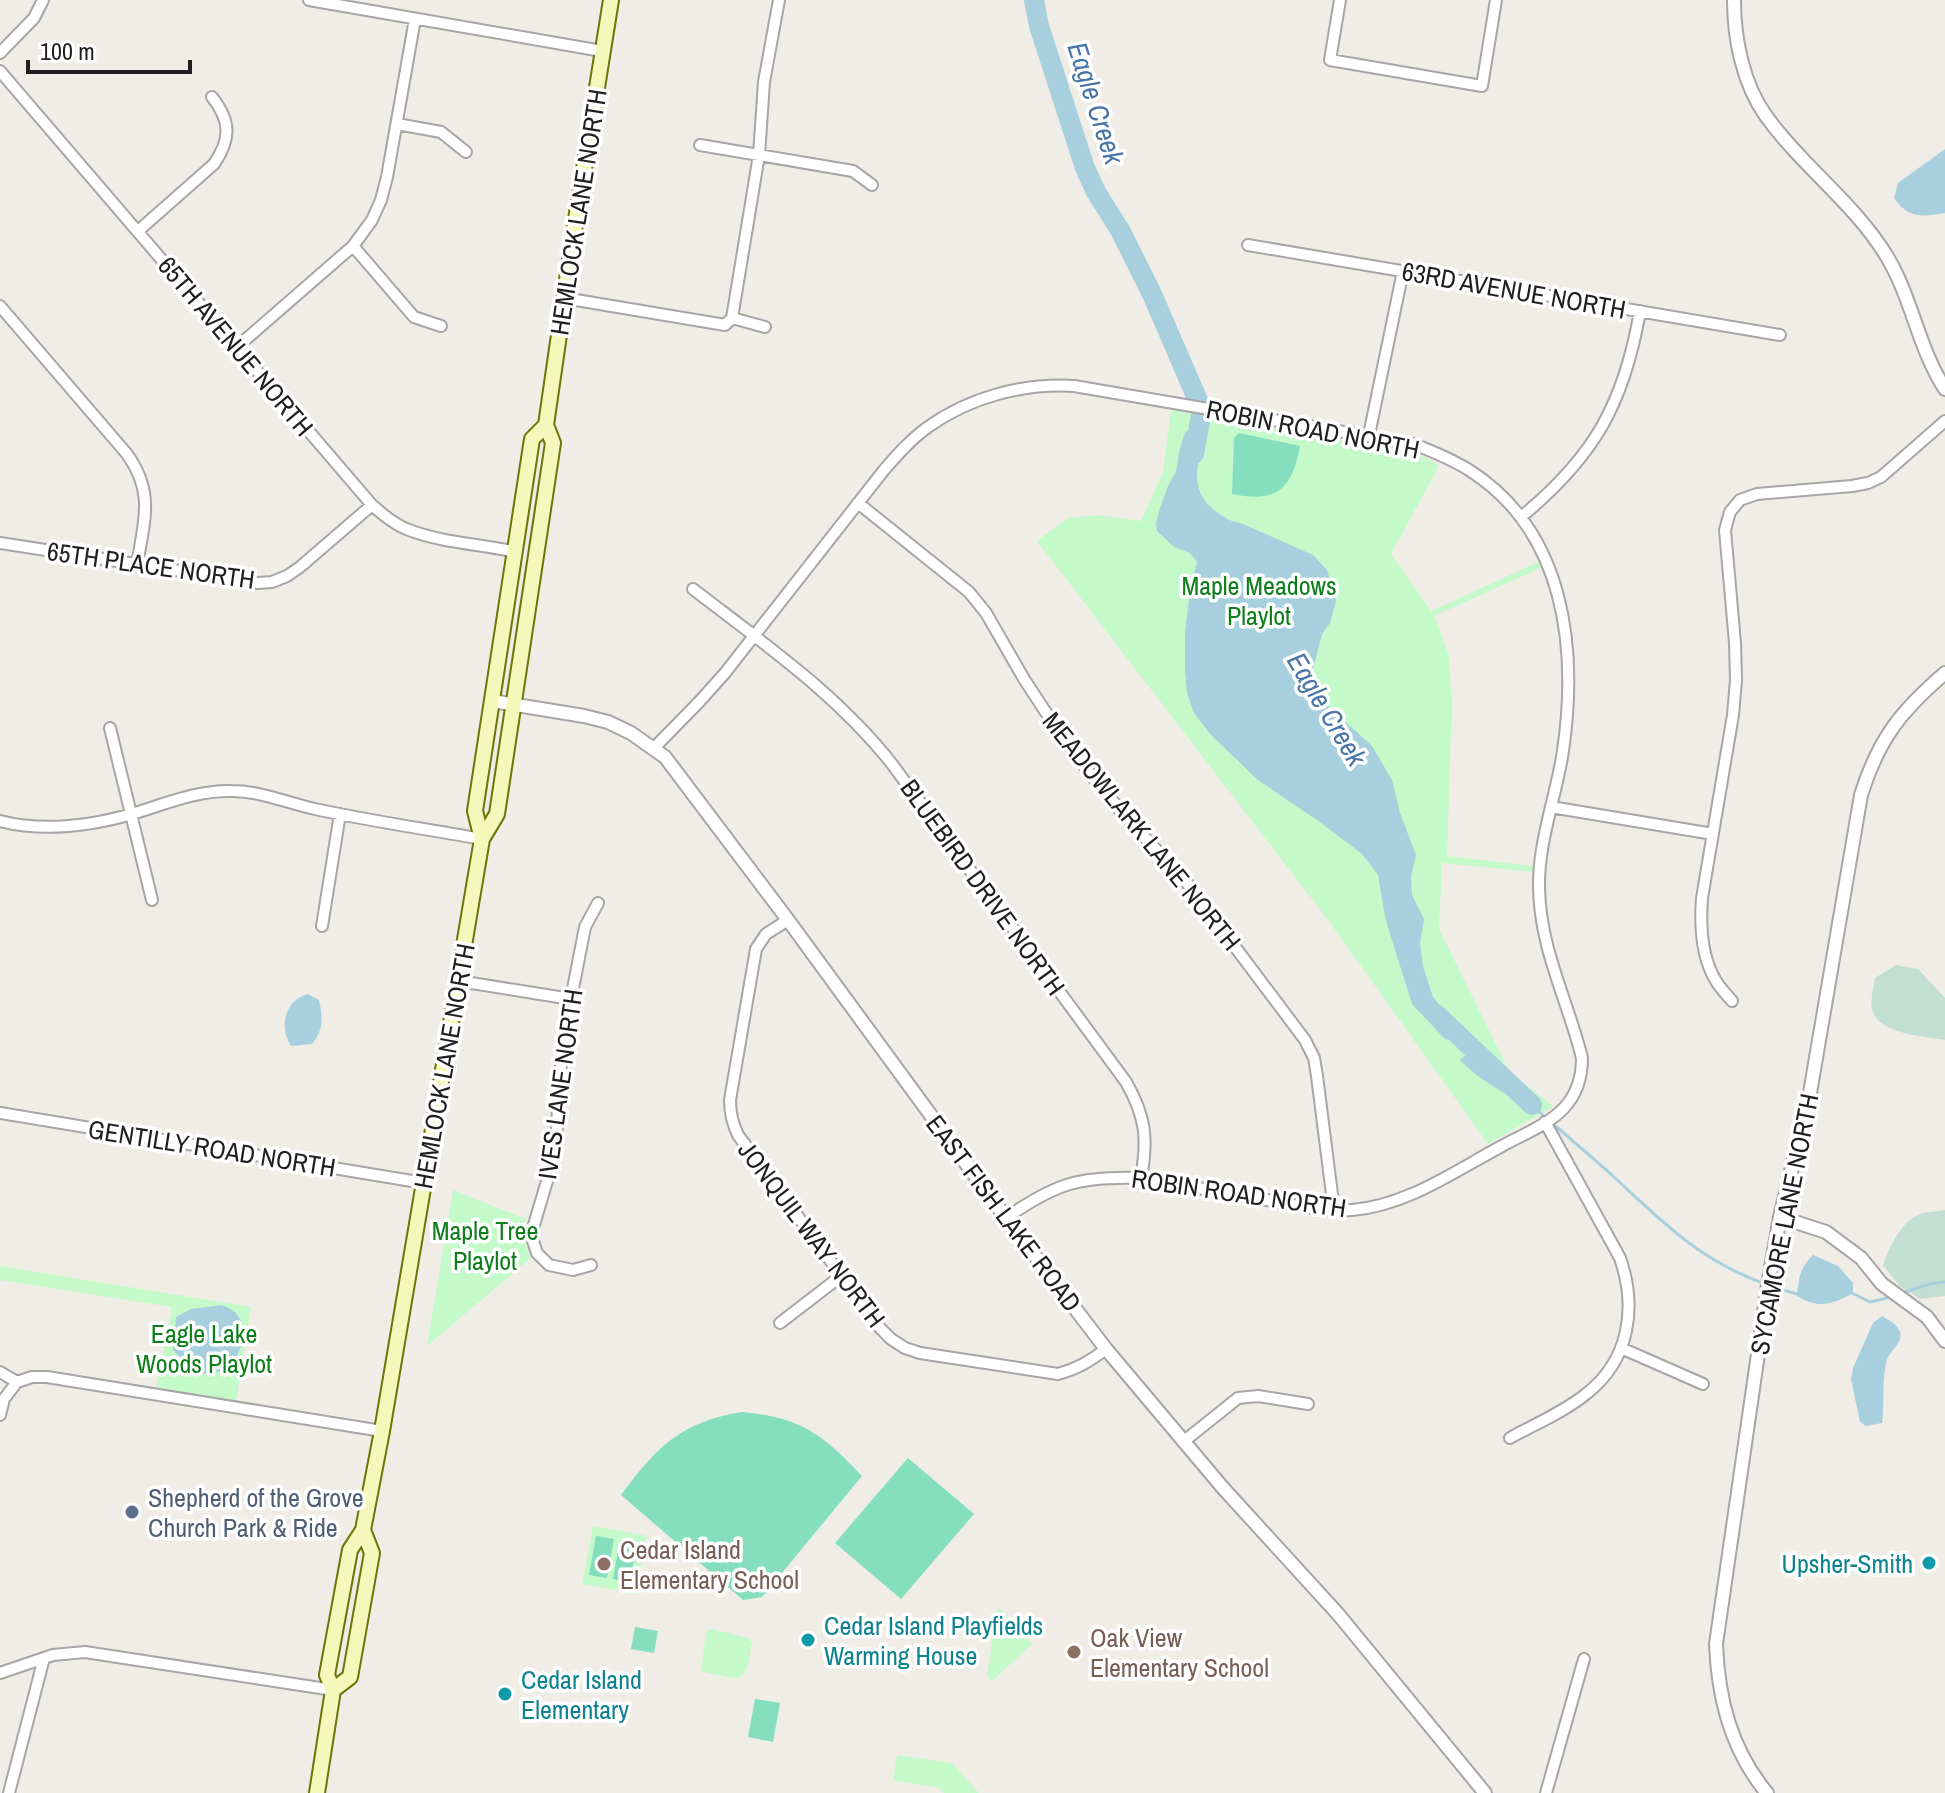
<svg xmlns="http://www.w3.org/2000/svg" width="1945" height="1793" font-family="'Archivo Narrow',sans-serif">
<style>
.wetland{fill:#c3ded2}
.park{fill:#c4f9c9}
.pitch{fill:#85debe}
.water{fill:#a7cfdd}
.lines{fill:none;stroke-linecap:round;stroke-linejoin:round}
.stream{stroke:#a7cfdd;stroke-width:3}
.river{stroke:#a7cfdd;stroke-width:20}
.minor-casing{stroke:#a6a6a6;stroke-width:14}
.tertiary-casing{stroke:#a6a6a6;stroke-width:16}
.secondary-casing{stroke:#687706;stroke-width:18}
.minor{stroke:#fff;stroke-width:10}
.tertiary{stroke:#fff;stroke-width:12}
.secondary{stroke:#f4f9bb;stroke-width:14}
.service-dot{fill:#5c6f8a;stroke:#fff;stroke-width:3}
.culture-dot{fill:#0f9aa8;stroke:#fff;stroke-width:3}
.education-dot{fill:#8d6e63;stroke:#fff;stroke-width:3}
.labels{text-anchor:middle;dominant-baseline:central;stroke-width:7;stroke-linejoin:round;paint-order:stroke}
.street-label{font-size:26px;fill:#1f1f1f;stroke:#fff}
.park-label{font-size:26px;fill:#0d7e19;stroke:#fff}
.service-label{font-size:26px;fill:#4e5e75;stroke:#fff;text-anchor:start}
.education-label{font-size:26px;fill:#785e54;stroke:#fff;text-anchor:start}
.culture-label{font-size:26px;fill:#0d838f;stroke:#fff;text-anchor:start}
.water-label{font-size:28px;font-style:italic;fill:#4976a7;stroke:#fff}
</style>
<rect width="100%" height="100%" fill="#f0ede6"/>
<path class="wetland" d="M1896,965L1918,969L1945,998V1040C1925,1036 1878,1035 1872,1009C1870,1000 1874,987 1875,978Z
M1945,1210V1296L1920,1299L1900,1286L1883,1265C1890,1247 1900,1223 1918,1215C1926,1211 1936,1212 1945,1210Z"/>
<path class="park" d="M1171,410L1394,448L1427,458L1439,466L1391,554L1431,611L1538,562L1541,568L1434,616L1449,655L1452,705L1447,856L1533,866V872L1442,863L1439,929L1510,1073L1554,1106L1488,1144L1331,924L1037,541L1068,518L1098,515L1141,521L1163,472Z
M453,1190L526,1219C522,1233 524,1246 531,1258L427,1346Z
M0,1266L251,1307L236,1401L156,1388L172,1307L0,1280Z
M593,1526L647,1536L636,1594L582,1584Z
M1000,1608L1032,1644L992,1681L987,1676L996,1612Z
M712,1629L748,1638L752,1643C744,1686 744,1680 704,1672L701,1669L706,1635L708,1630Z
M897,1755L952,1763L979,1793H944L939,1788L893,1780Z"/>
<path class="pitch" d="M1239,433L1300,446C1292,490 1276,503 1232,494L1234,438Z
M742,1412C802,1418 822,1434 862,1476L762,1597L743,1600L621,1495C657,1447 680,1422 742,1412Z
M908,1458L974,1514L901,1599L835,1543Z
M596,1536L614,1539L607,1578L589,1575Z
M620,1540L637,1543L630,1582L613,1579Z
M635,1627L658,1631L654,1653L631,1649Z
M755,1699L780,1703L773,1742L748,1737Z"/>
<path class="water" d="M1945,149V213C1922,217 1909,219 1894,198L1898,183Z
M1199,426L1205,439C1196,465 1190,491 1214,510C1223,517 1231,522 1243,524L1313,555L1327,570L1336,601L1330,623L1322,634L1311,677L1317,696L1372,746L1392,780L1400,813L1416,855L1411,877L1412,895L1424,919L1420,943L1423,966L1433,997L1458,1029L1450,1038L1446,1040L1412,1004L1386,921L1378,875L1362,854L1317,820L1258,780L1211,735L1194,713L1187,693L1185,669V632L1190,592L1197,562L1190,553L1174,547L1157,531L1156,523L1160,508L1168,486L1176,472L1179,452L1185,432Z
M308,994L319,1000C323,1018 324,1029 312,1044L291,1046C279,1028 284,1000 308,994Z
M1477,1046L1500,1065L1512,1083L1534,1100L1532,1105L1527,1106C1504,1093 1478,1079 1460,1060Z
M1813,1255L1838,1266L1853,1283V1293C1832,1305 1818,1309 1797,1296C1799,1278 1799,1269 1813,1255Z
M222,1305C229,1308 234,1310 238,1316C250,1332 239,1365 220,1371C215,1373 207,1373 201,1374L187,1365L173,1350L176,1317L191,1309Z
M1882,1316C1888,1320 1898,1324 1900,1332C1903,1343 1890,1350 1887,1360C1881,1380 1885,1402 1882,1423L1866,1426L1860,1422L1851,1379L1853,1368L1873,1323Z"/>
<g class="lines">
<path class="stream" d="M1529,1102L1547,1119
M1553,1124C1573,1141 1594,1159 1614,1177C1664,1223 1699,1260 1765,1284
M1773,1287L1797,1294L1800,1293
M1850,1292L1870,1302L1891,1297
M1902,1293L1930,1284L1945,1282"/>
<path class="river" d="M1034,0L1039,26L1085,168L1096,192L1120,230L1152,294L1202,410L1194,454
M1436,1014L1532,1105"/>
<defs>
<path id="minor" d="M309,0L602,51
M1340,0L1330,60L1482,86L1496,0
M0,53L34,18L43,0
M0,71L372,505C383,515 395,525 409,530C443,543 481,544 516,552
M397,124L441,132L466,152
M700,145L853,171L872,185
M138,231L214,164C231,139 231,121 212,97
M1248,245L1780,335
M353,246L414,317L441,326
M564,298L725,325L732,318L765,327
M0,306L127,454C155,493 144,521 137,565
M732,318L759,155L764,82L779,0
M237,347L353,246L372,220L381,200L387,177L415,19
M1369,435L1403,271
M858,503L969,592L986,613L1024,679L1045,711L1088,771L1124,815L1187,883L1305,1040L1314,1058L1317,1076L1334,1210
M1521,517C1594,457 1624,404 1640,311
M0,543L258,583L272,582L287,576L300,567L372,505
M693,589C763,643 837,694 892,764L1126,1082C1146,1117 1148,1139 1141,1178
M110,728L152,900
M654,748L699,702L725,673L884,470C897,455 911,439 928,427C970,397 1023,383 1074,386L1414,444C1433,452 1452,459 1469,470C1565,531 1578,647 1563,751C1556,797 1538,842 1539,888C1540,949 1568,1001 1582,1058C1582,1077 1577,1094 1564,1108C1548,1125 1522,1135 1502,1146C1455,1171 1406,1206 1352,1210C1323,1212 1295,1205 1267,1200C1225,1193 1183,1185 1141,1178C1080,1176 1056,1183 1006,1218
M1551,807L1713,834
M0,821C43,832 90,826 132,814C165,804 197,790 232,791C261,791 287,803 315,809C370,821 426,829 482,839
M788,920L766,934L756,949L730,1100C730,1114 732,1123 738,1135L880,1328L891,1339L905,1348L920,1353L1058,1374C1077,1369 1090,1361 1106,1349
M322,926L340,814
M459,981L571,999
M1732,1001C1727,995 1720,988 1716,981C1701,957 1700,925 1702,898L1733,715L1736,680L1735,643L1725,530L1730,512L1740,500L1757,494L1852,486L1868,483L1881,477L1945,421
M0,1113L424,1183
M591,1265L573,1270L549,1265L537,1253L531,1235L555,1154L561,1066L571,999L585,927L598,903
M780,1323L841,1276
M1621,1348L1703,1384
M0,1372L17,1382L32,1377H47L382,1431
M0,1415L4,1399L17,1382
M1510,1438C1535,1424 1564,1412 1586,1394C1630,1360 1637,1307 1620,1258L1545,1122
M1183,1442L1238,1398L1258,1396L1308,1404
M0,1673L53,1655L85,1652L333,1690
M9,1793L44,1658
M1546,1793L1584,1659"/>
<path id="tertiary" d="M1734,0C1734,39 1743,84 1766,116C1802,166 1854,203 1886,255C1912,297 1918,348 1945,389
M492,701L584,716L608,722L631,733L665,757L788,920L1006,1218L1106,1349L1223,1488L1338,1614L1485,1793
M1780,1217L1826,1232L1861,1258L1882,1284L1927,1317L1945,1341
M1767,1793C1731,1750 1718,1699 1716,1644L1768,1285L1780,1217L1810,1093L1861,795C1879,738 1901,711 1945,673"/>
<path id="secondary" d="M482,839L475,811L532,439L546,425
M333,1690L350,1677L372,1553L363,1530
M317,1793L333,1690L327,1675L350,1550L363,1530L382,1431L482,839L497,814L553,443L546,425L573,238L611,0"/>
</defs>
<use href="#minor" class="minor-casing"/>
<use href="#tertiary" class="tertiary-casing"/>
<use href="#secondary" class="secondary-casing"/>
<use href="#minor" class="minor"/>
<use href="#tertiary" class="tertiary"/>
<use href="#secondary" class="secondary"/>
</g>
<circle class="service-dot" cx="132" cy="1512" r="8"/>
<g class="culture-dot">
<circle cx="1929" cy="1563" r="8"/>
<circle cx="808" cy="1640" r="8"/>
<circle cx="505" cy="1694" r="8"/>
</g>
<g class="education-dot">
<circle cx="604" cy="1564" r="8"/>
<circle cx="1074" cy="1652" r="8"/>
</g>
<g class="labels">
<g class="street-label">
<text transform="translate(578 212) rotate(-81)">HEMLOCK LANE NORTH</text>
<text transform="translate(1514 290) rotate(10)">63RD AVENUE NORTH</text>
<text transform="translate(236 346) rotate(50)">65TH AVENUE NORTH</text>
<text transform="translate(1313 429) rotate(11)">ROBIN ROAD NORTH</text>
<text transform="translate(151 565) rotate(8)">65TH PLACE NORTH</text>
<text transform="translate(1142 831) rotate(51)">MEADOWLARK LANE NORTH</text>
<text transform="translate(983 887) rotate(54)">BLUEBIRD DRIVE NORTH</text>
<text transform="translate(444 1066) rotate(-80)">HEMLOCK LANE NORTH</text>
<text transform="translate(560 1084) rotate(-82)">IVES LANE NORTH</text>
<text transform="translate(212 1148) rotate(9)">GENTILLY ROAD NORTH</text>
<text transform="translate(1239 1193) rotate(8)">ROBIN ROAD NORTH</text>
<text transform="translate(1004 1213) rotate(53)">EAST FISH LAKE ROAD</text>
<text transform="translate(1784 1224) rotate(-79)">SYCAMORE LANE NORTH</text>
<text transform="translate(812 1234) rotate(53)">JONQUIL WAY NORTH</text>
</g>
<g class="park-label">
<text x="1259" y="585">Maple Meadows<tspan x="1259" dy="30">Playlot</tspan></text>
<text x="485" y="1230">Maple Tree<tspan x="485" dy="30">Playlot</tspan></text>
<text x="204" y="1333">Eagle Lake<tspan x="204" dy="30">Woods Playlot</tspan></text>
</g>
<g class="service-label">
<text x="148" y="1497">Shepherd of the Grove<tspan x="148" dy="30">Church Park &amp; Ride</tspan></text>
</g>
<g class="education-label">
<text x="620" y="1549">Cedar Island<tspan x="620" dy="30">Elementary School</tspan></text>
<text x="1090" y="1637">Oak View<tspan x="1090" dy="30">Elementary School</tspan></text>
</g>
<g class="culture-label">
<text x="1913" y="1563" text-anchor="end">Upsher-Smith</text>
<text x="824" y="1625">Cedar Island Playfields<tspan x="824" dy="30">Warming House</tspan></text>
<text x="521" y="1679">Cedar Island<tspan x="521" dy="30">Elementary</tspan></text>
</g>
<g class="water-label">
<text transform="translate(1096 103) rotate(72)">Eagle Creek</text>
<text transform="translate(1327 709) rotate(59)">Eagle Creek</text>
</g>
</g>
<path d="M28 60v12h162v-12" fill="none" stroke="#1f1f1f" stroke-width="4"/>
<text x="40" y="60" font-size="24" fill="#1f1f1f" stroke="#ffffff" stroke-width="6" paint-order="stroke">100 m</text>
</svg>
